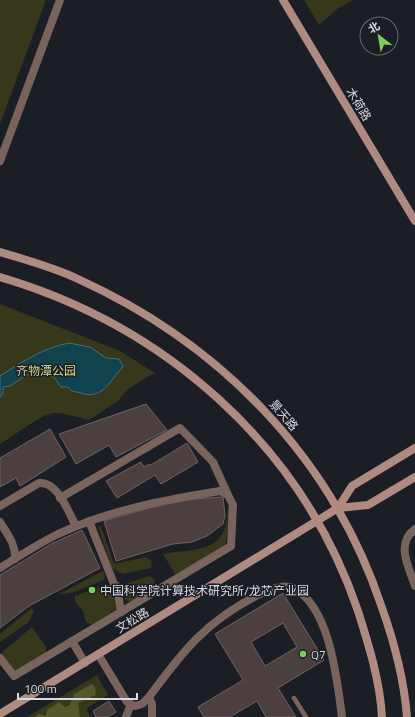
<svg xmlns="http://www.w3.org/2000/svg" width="415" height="717" font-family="'Titillium Web','Noto Sans SC',sans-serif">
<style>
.green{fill:#36371b}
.forest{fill:#555828}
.water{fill:#10434e;stroke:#4c717a}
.building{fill:#4b403f;stroke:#6f6362;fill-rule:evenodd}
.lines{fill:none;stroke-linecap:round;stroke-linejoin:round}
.lane{stroke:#79635d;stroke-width:4.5}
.street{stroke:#79635d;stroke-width:8}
.secondary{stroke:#ae8a80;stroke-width:8}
.poi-dot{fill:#79d157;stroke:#1c1e26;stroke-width:1.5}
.labels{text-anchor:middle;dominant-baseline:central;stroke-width:3;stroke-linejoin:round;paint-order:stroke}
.street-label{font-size:12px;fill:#d9dbe0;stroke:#1c1e26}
.park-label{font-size:12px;fill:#d2d78b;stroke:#1c1e26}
.poi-label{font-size:12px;fill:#d9dbe0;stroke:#1c1e26;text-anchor:start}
</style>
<rect width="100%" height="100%" fill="#1c1e26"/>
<path class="green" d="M0,0H46L0,124Z
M304,0H353L337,9L319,25Z
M0,304L120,351L155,373L140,381L126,391L118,401L89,420C79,418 66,413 55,413C42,413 13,437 0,444Z
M228,505L230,510L226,544L176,575L163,554C184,549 218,554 225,527C227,520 227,512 228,505Z
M101,526L114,564L146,557L152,561L151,568L122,574L112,568L98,527Z
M103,571L105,576L104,580C89,585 75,595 59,594Z
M150,576L155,580L153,588L131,602L125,600L121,585Z
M106,584L113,586L119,600L118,608L92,625L86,622L83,611L75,602V596Z
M32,608L34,611L29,622L0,642V634Z
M32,627L46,647V652L15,671L3,657L2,652Z
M97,675L108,695L87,708L88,714L91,717H27Z"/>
<path class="forest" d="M92,684L95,687L96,695L78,703L80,717H35L38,714L46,716L47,710L59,702L65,707L70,705L74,694Z"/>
<path class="water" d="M69,343L90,347L106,358L119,359L123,366L121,369C109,382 102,400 81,393C75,391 72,393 68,387H61L54,377L39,371L28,374L10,386L3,387V394L0,397V376C22,362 43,348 69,343Z"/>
<path class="building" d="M146,404L167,430L116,457L109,445L76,464L59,434Z
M50,429L66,457L20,486L16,478L0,487V458Z
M187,443L198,462L161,484L155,475L117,498L106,481L141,462L144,467L150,464L151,465Z
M223,497L225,515L223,524L207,536L192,542L173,544L116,561L104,521L156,506L190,499Z
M82,530L100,568L29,606L0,628V575L51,544Z
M283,593L324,660L278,688L296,717H266L257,701L230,717H204L198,707L243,680L215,634ZM283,623L297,647L265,666L251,642Z
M109,701L116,712L108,717H96L93,711Z"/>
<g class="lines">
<path class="lane" d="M294,698L306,717"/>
<path class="street" d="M0,161L60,0
M60,498L180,428L213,462L228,495
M0,506L39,483C58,481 68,512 76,526
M89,521L114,584L117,586L121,612
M0,522C7,534 16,544 15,559
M415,529C395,544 409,567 415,586
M0,568C19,556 38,544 58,534C110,510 164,500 220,491L228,495L233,505L231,546L14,676L0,658
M72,641L85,663
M98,654L127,702L135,706L142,704L149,697C183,651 205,622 258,595C268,591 282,583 293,588C330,606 337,680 342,717
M149,697L152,704V717
M126,717L131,704"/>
<path class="secondary" d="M283,0L415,221
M0,252C26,260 53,267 78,279C219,343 331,456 381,605C394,641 404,679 407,717
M0,277C166,326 302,446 358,611C369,646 380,681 382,717
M338,508L352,486L415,448
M0,714L338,508L368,505L415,477"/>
</g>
<g class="poi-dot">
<circle cx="92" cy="590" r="4"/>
<circle cx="303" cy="654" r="4"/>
</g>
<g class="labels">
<g class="street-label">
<text transform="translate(359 104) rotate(59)">木荷路</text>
<text transform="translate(284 415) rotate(49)">景天路</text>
<text transform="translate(132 620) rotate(-31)">文松路</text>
</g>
<g class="park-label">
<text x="46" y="370">齐物潭公园</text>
</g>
<g class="poi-label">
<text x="100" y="590">中国科学院计算技术研究所/龙芯产业园</text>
<text x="311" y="654">Q7</text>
</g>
</g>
<g transform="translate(379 36) rotate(329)"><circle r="19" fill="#1c1e26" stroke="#686a70"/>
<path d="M0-3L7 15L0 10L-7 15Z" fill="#79d157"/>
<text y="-6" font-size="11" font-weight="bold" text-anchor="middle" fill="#d9dbe0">北</text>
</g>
<path d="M18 693v6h119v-6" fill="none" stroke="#d9dbe0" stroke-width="2"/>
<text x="24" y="693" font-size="12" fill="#d9dbe0" stroke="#1c1e26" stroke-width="3" paint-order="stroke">100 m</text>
</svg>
